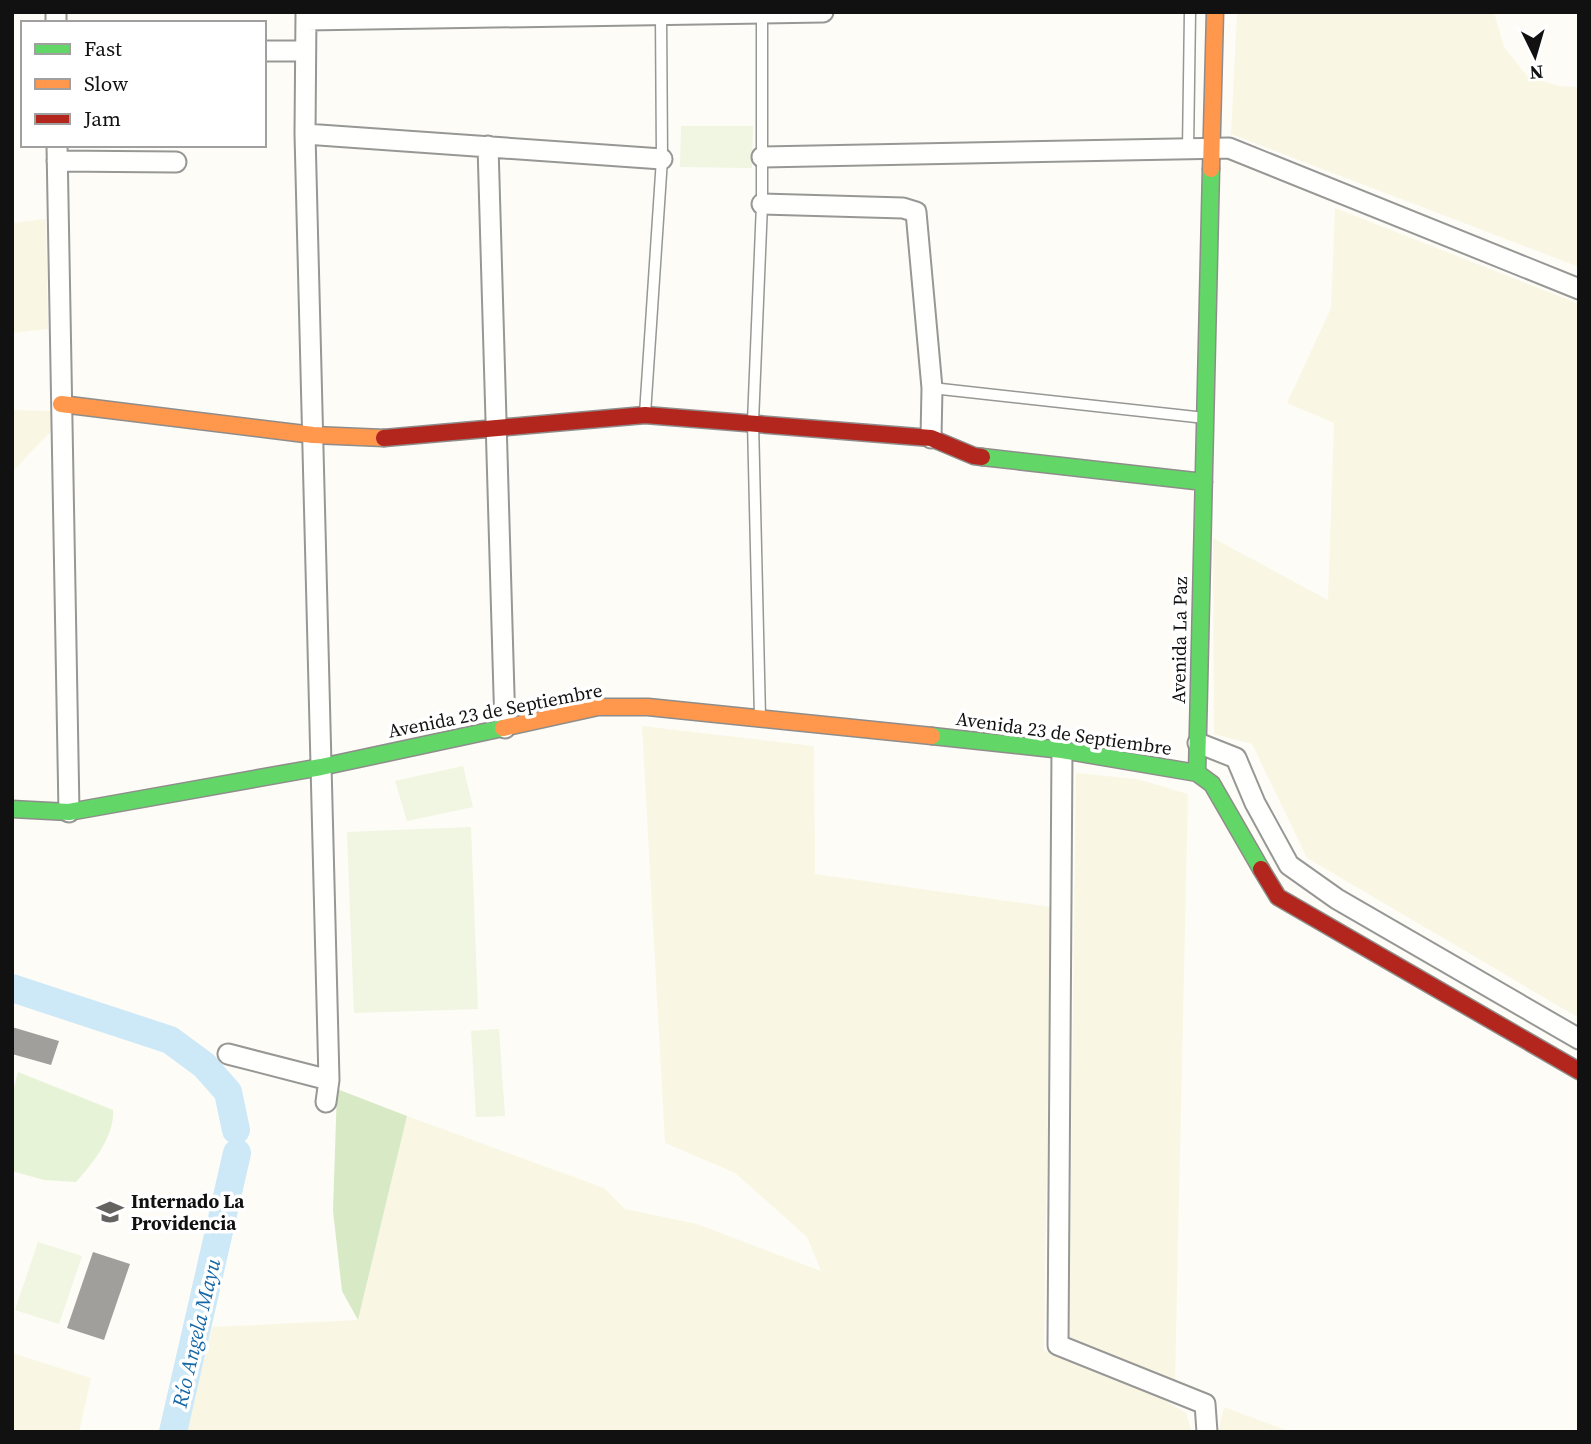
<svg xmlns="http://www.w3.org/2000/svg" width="1591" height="1444" font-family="'Source Serif 4',serif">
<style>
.farmland{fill:#f9f7e4}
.green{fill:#e7f3d7}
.forest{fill:#d8eac5}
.pitch{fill:#f0f6e1}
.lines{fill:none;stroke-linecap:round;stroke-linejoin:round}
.river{stroke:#cde8f7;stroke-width:28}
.building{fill:#a19f9c}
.lane-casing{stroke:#979795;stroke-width:13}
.street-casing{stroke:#979795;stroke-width:23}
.fast-casing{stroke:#8e8d8b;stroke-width:19}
.slow-casing{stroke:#8e8d8b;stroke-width:19}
.jam-casing{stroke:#8e8d8b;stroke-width:19}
.lane{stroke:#fffffe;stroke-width:10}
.street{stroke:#fffffe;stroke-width:19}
.fast{stroke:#63d668;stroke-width:16}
.slow{stroke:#ff974d;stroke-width:16}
.jam{stroke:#b3261e;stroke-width:16}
.labels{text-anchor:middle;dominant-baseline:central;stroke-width:7;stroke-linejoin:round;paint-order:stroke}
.street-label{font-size:19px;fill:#111;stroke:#fff}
.poi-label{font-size:19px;font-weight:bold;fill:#111;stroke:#fff;text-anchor:start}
.water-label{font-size:21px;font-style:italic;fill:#1768a6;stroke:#fff}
</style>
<rect width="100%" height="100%" fill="#fdfcf7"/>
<path class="farmland" d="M1237,12H1494L1504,47L1527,76L1559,86L1579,87V267L1231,134Z
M1335,208L1579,304V1018L1307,858L1252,744L1214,734L1213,538L1328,600L1334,423L1287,403L1331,308Z
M46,219L48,329L12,333V223Z
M12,410L52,411V430L12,472Z
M642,726L814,746L815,874L1051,907L1044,1350L1152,1393L1186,1413L1192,1432H187L212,1327L358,1320L407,1116L604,1188L625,1209L697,1224L821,1271L807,1237L735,1173L665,1143Z
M1076,773L1137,779L1188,794L1175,1382L1069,1338Z
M12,1353L91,1378L79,1432H12Z
M1224,1407L1291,1432H1218Z"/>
<path class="green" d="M18,1072L113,1110C115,1136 92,1164 76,1182L44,1180L12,1171V1095Z"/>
<path class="forest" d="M337,1089L407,1116L358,1320L342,1291L333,1211Z"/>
<path class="pitch" d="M681,126H753L752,168L680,167Z
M463,766L473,807L407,821L395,781Z
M471,827L478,1009L354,1013L347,832Z
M499,1029L505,1116L476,1117L471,1031Z
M38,1242L82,1256L59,1324L15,1310Z"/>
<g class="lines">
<path class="river" d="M12,988L170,1040L204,1065L228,1092L236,1130
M173,1432L237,1153"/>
</g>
<path class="building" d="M12,1027L59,1041L51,1065L12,1054Z
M93,1252L130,1264L104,1340L67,1328Z"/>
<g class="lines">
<defs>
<path id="lane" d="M1188,150L1190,12
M932,388L1205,418
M645,414L662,159L661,15
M760,717L753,422L762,204V13"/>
<path id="street" d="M56,12V23
M306,12L305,134L329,1080L326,1102
M306,20L823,12
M264,51H304
M305,134L662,159
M57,145L69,812
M488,146L505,728
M762,157L1229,148L1579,289
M57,161L176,162
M762,204L903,208L916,212L932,388L931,438
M1198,743L1236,758L1255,803L1289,865L1337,899L1579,1039
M1062,750L1058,1345L1205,1404L1207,1432
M228,1054L329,1080"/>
<path id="fast" d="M982,457L1204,482
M932,736L1062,750L1197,773L1212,784L1261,869
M1197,773L1211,169
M12,809L69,812L321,767L503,728"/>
<path id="slow" d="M1211,169L1215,12
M61,404L313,435L384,438
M503,728L598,707H648L932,736"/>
<path id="jam" d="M384,438L645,415L931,438L974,456L982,457
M1261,869L1278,897L1579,1071"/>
</defs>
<use href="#lane" class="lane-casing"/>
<use href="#street" class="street-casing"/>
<use href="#fast" class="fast-casing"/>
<use href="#slow" class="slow-casing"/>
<use href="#jam" class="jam-casing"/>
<use href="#lane" class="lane"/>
<use href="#street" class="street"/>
<use href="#fast" class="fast"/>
<use href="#slow" class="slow"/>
<use href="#jam" class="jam"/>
</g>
<defs>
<symbol id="school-bare" viewBox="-9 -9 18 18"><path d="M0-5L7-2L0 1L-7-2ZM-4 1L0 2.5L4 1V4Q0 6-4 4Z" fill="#646362" stroke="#fff" stroke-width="2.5" paint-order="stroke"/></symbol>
</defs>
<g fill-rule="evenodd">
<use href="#school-bare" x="91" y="1193" width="38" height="38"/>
</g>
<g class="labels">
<g class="street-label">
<text transform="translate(1179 640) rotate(-89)">Avenida La Paz</text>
<text transform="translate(495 710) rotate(-11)">Avenida 23 de Septiembre</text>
<text transform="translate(1064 733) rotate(8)">Avenida 23 de Septiembre</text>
</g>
<g class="poi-label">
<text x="131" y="1201">Internado La<tspan x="131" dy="22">Providencia</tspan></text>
</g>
<g class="water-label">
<text transform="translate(196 1333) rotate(-77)">Río Angela Mayu</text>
</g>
</g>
<rect width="1591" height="1444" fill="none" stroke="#111111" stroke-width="28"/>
<rect x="21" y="21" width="245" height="126" fill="#ffffff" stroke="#a0a0a0" stroke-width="2"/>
<rect x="35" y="44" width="35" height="10" fill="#63d668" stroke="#a0a0a0" stroke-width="2"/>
<text x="84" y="56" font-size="21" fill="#111111">Fast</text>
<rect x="35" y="79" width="35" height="10" fill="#ff974d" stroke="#a0a0a0" stroke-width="2"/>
<text x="84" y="91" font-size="21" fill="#111111">Slow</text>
<rect x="35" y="114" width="35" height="10" fill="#b3261e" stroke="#a0a0a0" stroke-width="2"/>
<text x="84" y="126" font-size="21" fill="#111111">Jam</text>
<g transform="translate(1535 56) rotate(175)" stroke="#ffffff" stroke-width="5" paint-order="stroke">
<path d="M0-5L12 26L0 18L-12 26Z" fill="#111111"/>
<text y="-10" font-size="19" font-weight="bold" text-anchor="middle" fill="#111111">N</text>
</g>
</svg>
